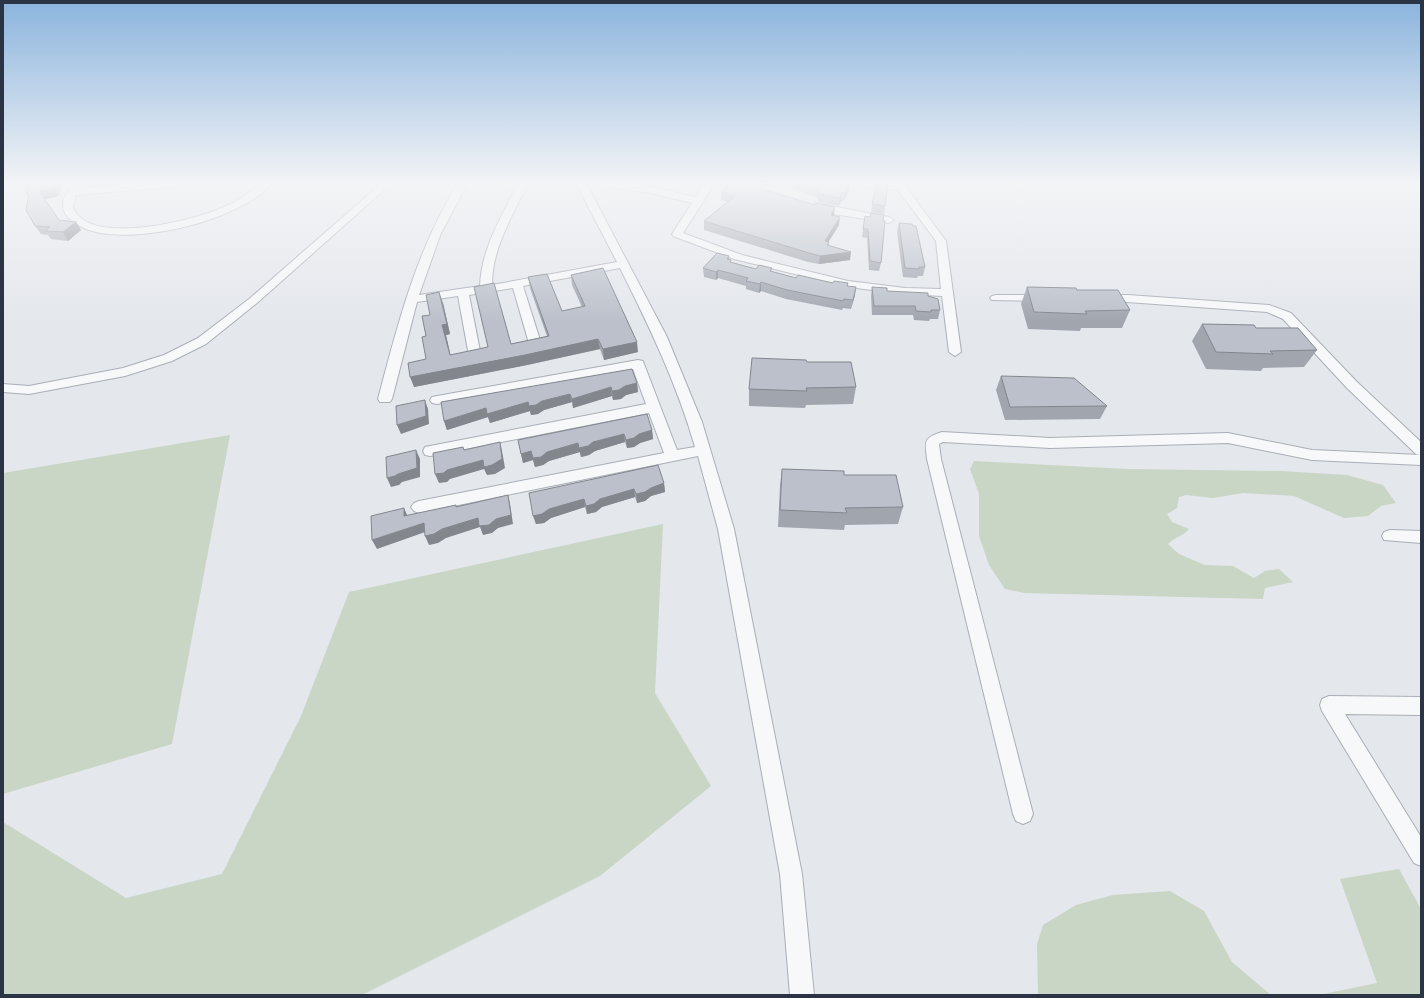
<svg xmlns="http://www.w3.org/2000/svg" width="1424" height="998" font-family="'IBM Plex Sans',sans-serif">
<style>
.green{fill:#c9d6c5}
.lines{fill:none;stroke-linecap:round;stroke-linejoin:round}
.minor-casing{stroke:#a9aeb7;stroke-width:2}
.minor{fill:#f7f8fa;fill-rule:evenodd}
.wall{fill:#a1a5ae}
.shaded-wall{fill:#83868d}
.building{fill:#bbc0ca;stroke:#83868d}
</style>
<rect width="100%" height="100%" fill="#e4e7ec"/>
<path class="green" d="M230,435L172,744L3,794V473Z
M974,461L1128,469L1281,471L1347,475L1383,485L1396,503L1381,506L1368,516L1344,518L1294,496L1243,493L1213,498L1186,495L1179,497L1177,508L1167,514L1172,522L1189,529C1184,536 1174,537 1168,544L1179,554L1205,565L1233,566L1254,578L1265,571L1279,569L1293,582L1265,588L1263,599L1024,593L1005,589L989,565L979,536V494L970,469Z
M663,524L655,693L711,786L600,876L362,995H3V822L126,898L222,874L301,716L349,592Z
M1399,869L1421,909V995H1319L1377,983L1340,879Z
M1170,891L1204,911L1232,962L1271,995H1038L1037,944L1043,925L1076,905L1113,895Z"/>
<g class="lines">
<defs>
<path id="minor" d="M76,183H86L81,188L152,183H189L184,186L76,195L73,207C88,247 190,221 219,209C229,205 239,200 248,193C253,191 258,184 263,183C266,182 269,183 272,183C243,222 101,258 67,216C57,203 67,192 76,183Z
M382,183H392L257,303L206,344L172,361L125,376L29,394L3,392V384L29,386L123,368L164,355L198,338L249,299Z
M458,183H468L441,233L419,295L480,286C481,255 495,228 509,201C512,195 515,187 520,183H525L527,185C512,217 492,248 492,285L617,262L576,183H586L667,337L702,422L734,529L802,874L814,995H790L780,874L718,529L698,456L419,513L414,511L411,507L414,503L419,501L664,453L649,413L430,456L425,455L423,451L425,447L430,446L646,404L633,369L437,404L432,403L430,400L432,397L437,396L638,360L643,361L644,364L677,450L695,447C677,384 649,326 620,268L523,286L540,340L534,344L528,340L513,288L469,295L481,356L475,360L469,356L458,296L417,302L392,399L390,402H380L378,399C398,323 416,251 458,183Z
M594,183C628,179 663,190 696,197L705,183H715L683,233L742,255L848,281L905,288L941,289L936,241L898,190L861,186L856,183H903L946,241L961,352L955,356L949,352L942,296L905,294L848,287L734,259L673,236L672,234L692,203L651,193L599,186Z
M815,203L889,217L894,220L889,223L834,214L811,208L810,206Z
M996,295H1043L1049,298L1043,301L992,300L990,298L992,296Z
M1103,295H1128L1269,305L1291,313L1357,382L1421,442V465L1312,460L1228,443L1050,448L943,442L939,444L941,459L1033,814L1030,821L1023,824L1016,821L1013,814L927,459C925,441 923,438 942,432L1050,438L1228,433L1312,450L1420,455L1416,454L1347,388L1283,319L1267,312L1099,300L1097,298L1099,296Z
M1390,530L1421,531V543L1384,540L1382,536L1384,532Z
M1329,696L1421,697V715L1345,714L1421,837V866L1414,863L1322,711L1320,705L1322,699Z"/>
</defs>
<use href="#minor" class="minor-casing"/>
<use href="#minor" class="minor"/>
</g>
<path class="wall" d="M33,183H62L59,195L56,197L45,199L59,220L76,222L81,230L68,241L51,239L48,235L41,234L35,226L28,197L26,193Z
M673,183H689L686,186Z
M781,183H850V188L844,201H841L839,206L818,202V198Z
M876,184L885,206L884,214L871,212Z
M721,192L834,215L839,225L828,242L829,245L850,260L819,264L808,262L704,230V221L727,202L721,200Z
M865,216L883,221L881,263L879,271L869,270L867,238L862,237Z
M899,223L925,267L923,276H918L917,278L903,277L897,232Z
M729,256V259L731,260V262L756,269L772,268L771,271L796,278L848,286L855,295L851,309L843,308L842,310L786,299L761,291L759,293L746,289V286L718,278L716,280L704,277L703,268Z
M571,275L638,352L604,360L600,349L527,365L414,387L426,359V336L430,315L443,303L450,334L446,335L450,355L511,344L547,336L530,288L528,277L562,311L582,307L572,285Z
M872,287L887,291L928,296L940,310L938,319H930L929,321L914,320L913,315H872L871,296Z
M1027,287L1077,290L1130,310L1122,328H1081L1080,331L1028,329L1021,304Z
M1202,324L1256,328L1317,350L1304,367L1263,368L1261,371L1206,369L1192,341Z
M807,362L856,387L853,404L806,405L805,408L749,406V389Z
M1001,376L1107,406L1100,419L1005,420L996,390Z
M637,383L638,392L626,395L621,399L613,400L612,396L573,408L572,402L544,410L538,414L531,415L530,411L490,423L488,417L447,430L444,421Z
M652,430L653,439L640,443L634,447L627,448L625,442L595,451L589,455L581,457L580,452L549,461L543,465L535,467L533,460L523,463L518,440Z
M782,469L844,475L903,507L898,524L845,525L844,530L778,527L780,486Z
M664,483L665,492L651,496L645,501L637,503L635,497L602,507L596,512L587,514L585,507L551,518L544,523L536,524L529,493Z"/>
<path class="shaded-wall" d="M55,183H62L59,195L56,197L45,199L39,191Z
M849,183H850V188L844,201L845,193Z
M842,192L841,201L839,206L840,198Z
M26,193H29L31,201Z
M835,207L834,215L830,223L831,215Z
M840,217L839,225L824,249L825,241Z
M76,222L81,230L68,241L63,232Z
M851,252L850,260L819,264L820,256Z
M718,270V278L716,280V272Z
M761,282V291L759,293L760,284Z
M856,287L855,295L851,309L853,300Z
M439,292L443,303L450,334L446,335L453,366L450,355L442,325Z
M598,339L600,349L527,365L414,387L410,377Z
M637,342L638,352L604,360L603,349Z
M637,383L638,392L626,395L621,399L613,400L612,391L625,386Z
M611,387L612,396L573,408L572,399Z
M570,394L572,402L544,410L538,414L531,415L530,411L490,423L488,417L447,430L444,421L486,408L528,402L542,401Z
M425,400L428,409L429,424L401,434L397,425Z
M652,430L653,439L640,443L634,447L627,448L626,440L639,434Z
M624,434L625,442L595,451L589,455L581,457L579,448L593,442Z
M500,442L502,451L505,468L495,474L487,475L484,469L450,479L447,482L439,483L435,474L447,470Z
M578,443L580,452L549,461L543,465L535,467L533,460L523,463L521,454L531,451L547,452Z
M416,450L420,459V477L402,482L399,485L391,487L387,478Z
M664,483L665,492L651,496L645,501L637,503L636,494L651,488Z
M634,489L635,497L602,507L596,512L587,514L586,506L600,499Z
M508,495L510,504L513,524L498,528L492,533L483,535L480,527L446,538L438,543L429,545L425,536L442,529Z
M584,499L585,507L551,518L544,523L536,524L533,516L549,509Z
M404,508L408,517L404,516Z
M424,523L428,531L377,549L372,540Z"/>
<path class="building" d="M33,183H55L53,187L50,189L39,191L59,220L76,222L63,232L45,231L50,227L35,226L26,210L29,193H26V188Z
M732,183H742L815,205L816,203L835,207L831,215L840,217L825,241L829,242L827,245L851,252L820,256L809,253L704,221L735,196L721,192Z
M801,183H849L845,193L842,192L840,198L819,194L820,190Z
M876,184L888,185L885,206L872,204Z
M871,213L884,215L883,221H885L881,263L870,261L868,229H863L865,216L870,217Z
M899,223L912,224L913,226H916L925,267H919V269L905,268Z
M717,253L729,256L727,259L731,260L730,262L756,269L759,265L772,268L770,271L796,278L798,275L833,283L834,281L848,283L847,286L856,287L853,300L844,299L843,301L787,290L761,282L760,284L746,281L748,278L718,270L716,272L703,268Z
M603,268L637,342L603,349L598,339L525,355L410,377L408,363L426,359L422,337L426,336L422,316L430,315L426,295L439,292L447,324L442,325L450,355L488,347L474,287L494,283L511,344L549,336L528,277L547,274L562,311L585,306L571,275Z
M872,287L887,288V291L928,293V296L938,299L940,310H931V312L916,311L915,306H874Z
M1027,287L1076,288L1077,290H1118L1130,310L1085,311L1087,314L1034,312Z
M1202,324L1254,325L1256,328H1298L1317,350L1270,351L1273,354L1216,352Z
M752,358L806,360L807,362H851L856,387L806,388L807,391L749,389Z
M632,369L637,383L625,386L619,390L612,391L611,387L572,399L570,394L542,401L536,405L529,406L528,402L487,414L486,408L444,421L441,402Z
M1001,376L1074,378L1107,406L1010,407Z
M425,400L426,416L397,425L396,406Z
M647,414L652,430L639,434L634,438L626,440L624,434L593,442L588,446L579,448L578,443L547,452L541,457L533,458L531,451L521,454L518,440Z
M500,442L502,459L492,465L484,467L483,460L447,470L444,473L435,474L433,453L463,447L464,450Z
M416,450L417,468L398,474L395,476L387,478L386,457Z
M658,465L664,483L651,488L645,492L636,494L634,489L600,499L594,504L586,506L584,499L549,509L542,514L533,516L529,493Z
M782,469L844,471V475H896L903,507L845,508L847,513L780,510Z
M508,495L511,515L496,519L489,525L479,526L478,518L442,529L434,534L425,536L424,523L372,540L371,516L404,508V516L456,505V507Z"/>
<linearGradient id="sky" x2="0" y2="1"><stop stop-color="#8bb4dd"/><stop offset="0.57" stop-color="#f3f4f6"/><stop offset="1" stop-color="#f3f4f6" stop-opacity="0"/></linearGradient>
<rect width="1424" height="322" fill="url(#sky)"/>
<rect width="1424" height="998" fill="none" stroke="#2b3445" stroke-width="8"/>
</svg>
